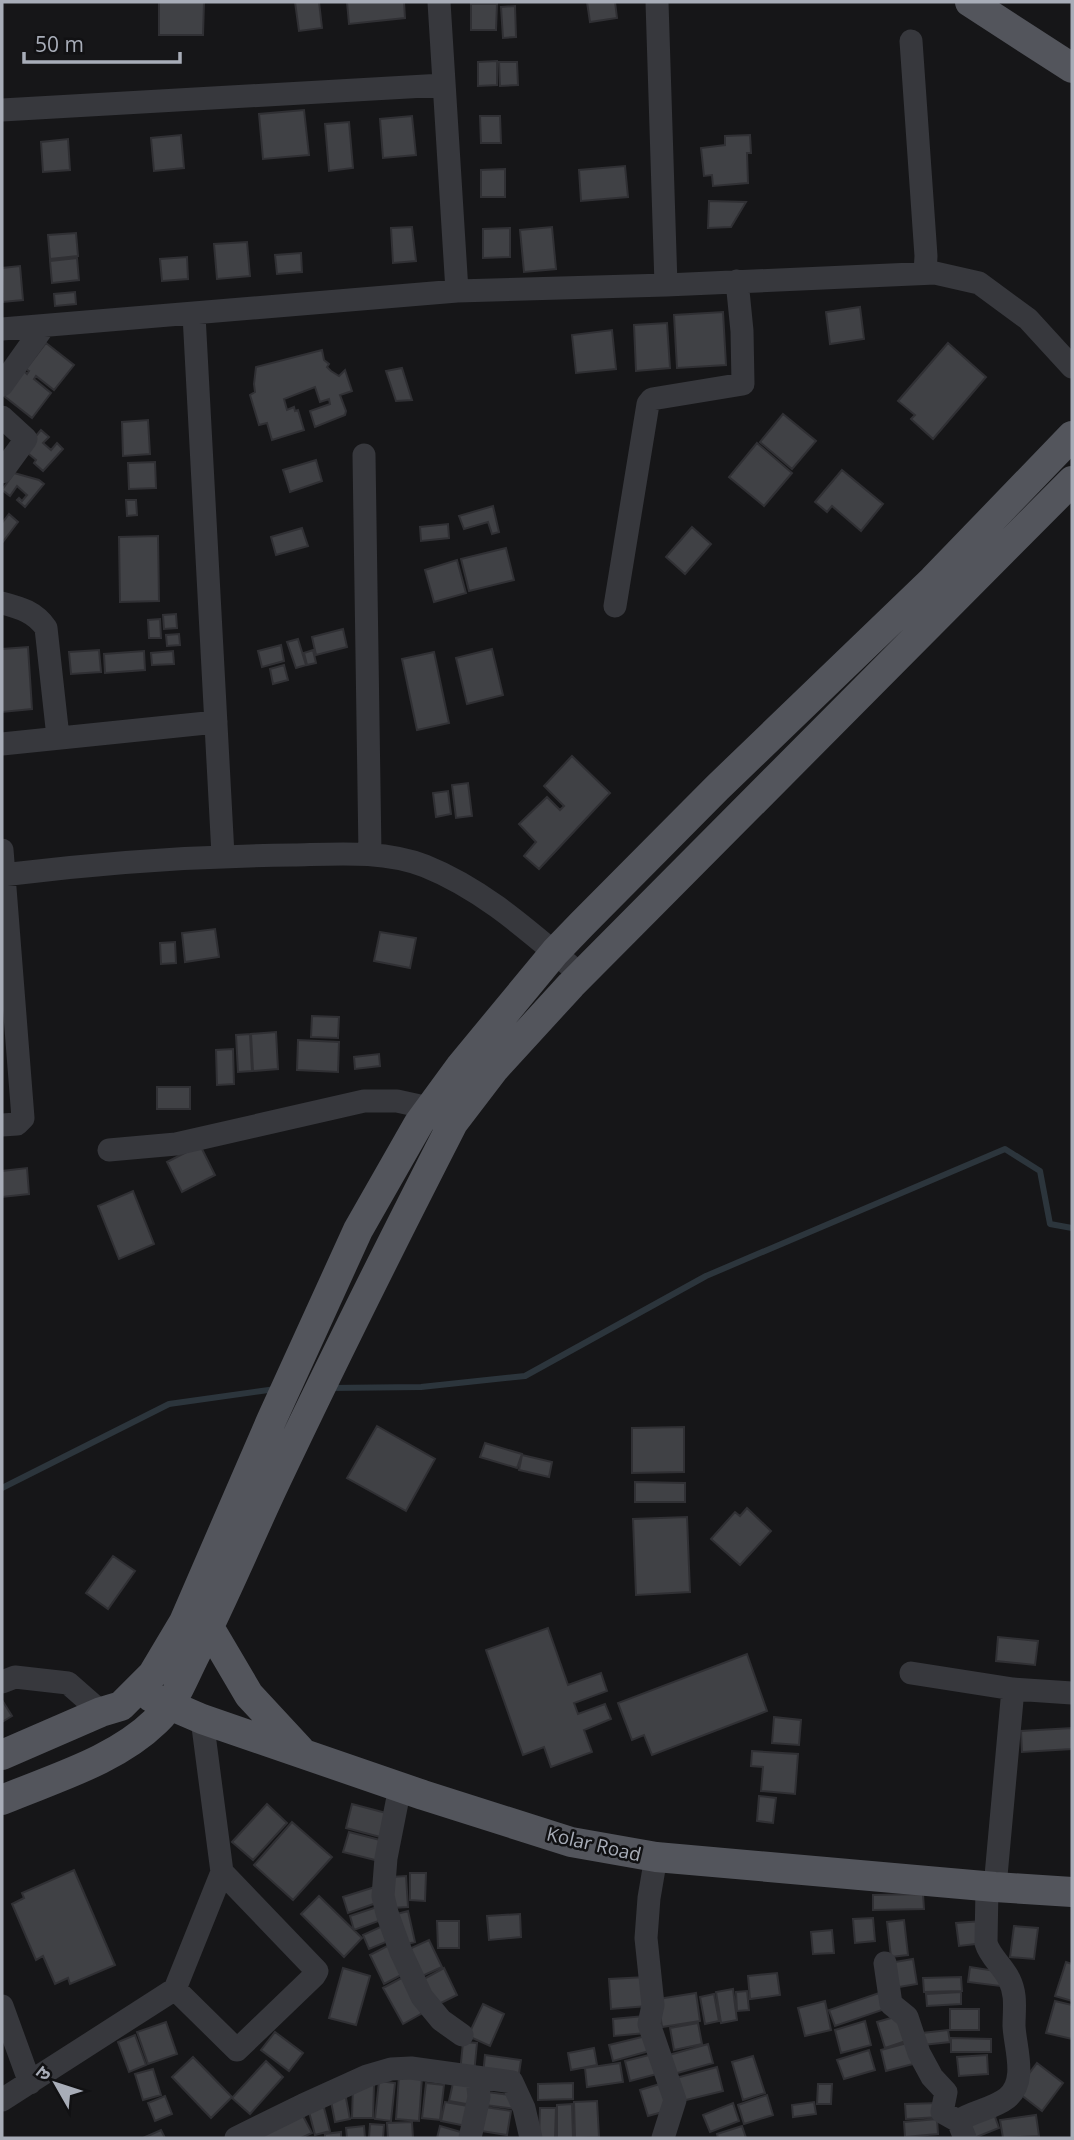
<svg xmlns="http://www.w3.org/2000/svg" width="1074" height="2140" font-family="'Open Sans','Noto Sans Devanagari',sans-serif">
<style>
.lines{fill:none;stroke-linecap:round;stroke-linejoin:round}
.stream{stroke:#2c353c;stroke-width:6}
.building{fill:#404145;stroke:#303034;stroke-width:2}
.minor{stroke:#37383d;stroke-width:23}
.major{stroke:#53555c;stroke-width:30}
.labels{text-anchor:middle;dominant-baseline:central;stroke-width:5;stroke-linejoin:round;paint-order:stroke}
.street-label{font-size:19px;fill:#a8adb8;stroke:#111113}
</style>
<rect width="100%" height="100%" fill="#161618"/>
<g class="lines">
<path class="stream" d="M329,1388L421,1387L525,1376L706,1276L1005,1149L1040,1171L1050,1224L1072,1228
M2,1488L169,1404L276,1389"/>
</g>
<path class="building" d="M159,2H204L203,35H159Z
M295,2H319L322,28L299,31Z
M347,2H404L405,18L349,24Z
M587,2H615L617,18L590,22Z
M471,4H497L496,30H471Z
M515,6L516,37L503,38L501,7Z
M497,61V85L478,86V62Z
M499,62H517L518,85L500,86Z
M304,110L309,155L263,159L259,114Z
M412,116L416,155L383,158L380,119Z
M480,116H500L501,143H481Z
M349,122L353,168L329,171L325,124Z
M181,135L184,168L154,171L151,138Z
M750,135L751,153H747L748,183L713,186L712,175L704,176L701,148L725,145V136Z
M68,139L70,170L43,172L41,142Z
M625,166L628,197L581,201L579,170Z
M505,169V197H481V170Z
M709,201L746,202L731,227L708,228Z
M412,227L416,261L393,263L391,228Z
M552,227L556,269L524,272L520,230Z
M510,228V257L483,258V229Z
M76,233L78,256L50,259L48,235Z
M247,242L250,276L217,279L214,244Z
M301,253L302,272L277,274L275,255Z
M187,257L188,279L162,281L160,259Z
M77,258L79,280L52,283L50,261Z
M20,266L23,300L3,302L2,268Z
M75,292L76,304L55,306L54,294Z
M860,307L864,339L830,344L826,312Z
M723,312L726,365L677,368L674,315Z
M667,323L670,368L636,371L634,325Z
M612,330L616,369L576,373L572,335Z
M46,343L74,365L54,390L36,376L34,379L51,393L32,418L4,396L24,371L27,374L29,371L26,369Z
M948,343L986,377L933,439L911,419L915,415L898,401Z
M322,350L324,360L329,364L327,367L331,371L339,376L345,370L352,391L340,395L346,411L345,415L315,427L310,411L330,404L329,399L320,402L315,387L284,399L287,410L294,407L295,411L298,410L304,430L272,440L267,423L259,425L250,395L255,392L254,384L256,367Z
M402,368L412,400L396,401L386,371Z
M783,414L816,441L792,469L760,442Z
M148,420L150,454L123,456L122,422Z
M41,430L49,437L43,443L51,450L57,443L63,449L43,471L34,463L36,460L24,450Z
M757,443L792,473L764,506L729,477Z
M316,460L322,481L290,492L283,470Z
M155,462L156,488L129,489L128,463Z
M842,470L883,504L861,531L832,506L827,512L815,502Z
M14,473L39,480L44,484L25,507L17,500L19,498L22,501L27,495L17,486L10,496L2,490Z
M126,500H136L137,515L127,516Z
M493,506L499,532L492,534L488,522L464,529L459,516Z
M9,514L18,522L2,543V523Z
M448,524L449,538L421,541L420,527Z
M692,527L711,544L685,574L666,557Z
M302,528L308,546L276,555L271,537Z
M158,536L159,601L120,602L119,537Z
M506,548L514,580L469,591L461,559Z
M457,560L466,593L434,602L425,570Z
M176,614L177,628L164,629L163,615Z
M160,619L161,638H149L148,620Z
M343,629L347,647L316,655L312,637Z
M179,634L180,645L167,646L166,635Z
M298,639L306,665L296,668L287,642Z
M281,645L284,661L262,667L258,651Z
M28,647L32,709L2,712V649Z
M492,649L503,695L467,704L456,658Z
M99,650L101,672L71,674L69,652Z
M313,650L316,663L307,665L304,653Z
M144,651L145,670L105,673L104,654Z
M173,651L174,664L152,665L151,653Z
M434,652L449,723L417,730L402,659Z
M284,665L288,680L273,684L270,669Z
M572,756L610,793L539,869L524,856L536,842L519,824L547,797L560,810L564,806L544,786Z
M468,783L472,816L456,818L452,785Z
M448,791L451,814L436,817L433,793Z
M215,929L219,957L185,962L182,933Z
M380,932L416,938L410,968L374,961Z
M175,942L176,963L161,964L160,943Z
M312,1016L339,1017L338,1038L311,1037Z
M276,1032L278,1069L253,1071L251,1034Z
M250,1034L252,1071L238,1072L236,1035Z
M298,1040L339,1042L338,1072L297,1070Z
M233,1049L234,1084L217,1085L216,1050Z
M379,1054L380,1066L355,1069L354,1057Z
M157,1087H190V1109H157Z
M200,1145L215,1175L182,1192L167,1162Z
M27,1168L29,1194L2,1197V1171Z
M133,1191L154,1244L119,1259L98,1206Z
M377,1426L435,1459L406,1511L347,1478Z
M684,1427V1472L632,1473V1428Z
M485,1443L522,1454L517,1468L480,1457Z
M522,1455L552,1462L549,1477L519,1470Z
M635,1482L685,1483V1502H635Z
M747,1508L771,1531L740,1565L711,1539L735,1512L740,1516Z
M687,1517L690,1592L636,1595L633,1519Z
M113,1556L135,1571L108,1609L86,1593Z
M548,1628L568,1685L601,1673L607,1691L574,1703L578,1714L605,1704L611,1719L584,1730L592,1752L551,1767L544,1747L523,1755L486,1650Z
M998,1637L1038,1641L1035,1665L996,1661Z
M747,1654L767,1711L652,1755L644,1735L632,1740L618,1703Z
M2,1700L12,1716L2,1722Z
M774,1717L801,1720L799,1745L772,1743Z
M1072,1728V1749L1022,1752L1021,1731Z
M752,1751L798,1754L795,1794L761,1791L763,1767L751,1766Z
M759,1796L776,1798L773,1823L757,1821Z
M267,1804L287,1823L253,1860L232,1842Z
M352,1804L390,1814L384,1838L346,1828Z
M292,1822L332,1857L293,1900L254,1865Z
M349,1832L384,1841L379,1861L343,1852Z
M74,1870L115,1965L70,1984L68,1978L55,1984L43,1956L36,1960L12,1904L24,1898L22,1893Z
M410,1873H426L425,1901L410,1900Z
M406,1876L408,1907L392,1908L390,1877Z
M378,1886L382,1901L348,1913L343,1897Z
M923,1894L924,1909L873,1910V1895Z
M319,1896L362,1938L344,1957L301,1914Z
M380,1906L384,1919L354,1930L350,1916Z
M408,1911L415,1942L400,1946L393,1915Z
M520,1914L521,1937L489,1940L487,1916Z
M873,1918L875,1941L855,1943L853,1919Z
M904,1920L908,1955L891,1957L887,1922Z
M437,1921H459V1948H438Z
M982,1921L984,1943L959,1946L956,1923Z
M387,1924L393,1939L369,1949L363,1935Z
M1014,1926L1038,1928L1034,1959L1010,1957Z
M832,1930L834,1953L813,1954L811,1932Z
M429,1940L442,1967L420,1977L407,1950Z
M393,1943L407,1972L384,1984L370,1955Z
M913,1959L917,1984L893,1988L889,1963Z
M1066,1962L1072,1964V2001L1055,1996Z
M970,1967L1002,1972L1000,1986L968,1982Z
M343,1968L370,1976L356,2025L329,2018Z
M444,1968L457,1995L435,2006L422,1980Z
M777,1973L780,1995L750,1999L748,1976Z
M407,1975L426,2011L403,2024L383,1988Z
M646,1977L648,2006L611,2009L609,1979Z
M961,1977L962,1991L924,1992L923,1978Z
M733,1989L737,2020L721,2023L716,1992Z
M747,1991L749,2010L737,2011L736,1992Z
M882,1992L888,2008L835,2026L829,2010Z
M961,1992V2004L927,2006L926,1994Z
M696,1993L700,2021L662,2027L658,1999Z
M714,1994L719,2021L705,2024L700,1997Z
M825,2001L831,2030L805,2036L798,2008Z
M1055,2001L1072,2005V2039L1046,2033Z
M483,2004L504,2014L490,2046L468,2036Z
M950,2009H979V2030H950Z
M644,2016L646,2033L614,2036L613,2019Z
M898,2016L906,2041L885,2048L877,2022Z
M865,2021L871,2045L841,2053L835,2030Z
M166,2022L177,2054L148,2064L137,2032Z
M698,2023L702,2044L674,2050L670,2028Z
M948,2030L950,2042L923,2045L922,2033Z
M275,2032L303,2053L289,2071L261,2050Z
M135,2035L146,2065L129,2072L118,2042Z
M650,2035L653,2050L613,2061L609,2045Z
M951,2038L991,2039V2052H951Z
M463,2042L477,2043L474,2074L460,2073Z
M907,2043L913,2064L886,2071L881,2050Z
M708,2044L713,2063L674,2074L669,2055Z
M594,2048L597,2065L571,2070L568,2053Z
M869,2050L875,2070L844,2079L837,2060Z
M653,2054L657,2074L630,2081L625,2061Z
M485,2055L521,2060L518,2080L483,2075Z
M987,2055L988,2074L959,2076L957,2057Z
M753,2056L765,2093L743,2100L732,2062Z
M193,2057L232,2097L211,2118L172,2077Z
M266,2061L283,2077L250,2114L232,2098Z
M620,2063L623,2082L587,2087L585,2068Z
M1037,2063L1063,2083L1042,2111L1016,2091Z
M717,2067L723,2091L682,2101L676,2078Z
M153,2069L161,2095L143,2100L135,2074Z
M399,2075L422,2077L419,2121L396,2119Z
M379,2081L395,2083L391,2121L375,2119Z
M426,2083L444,2085L440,2120L422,2118Z
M453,2083L476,2087L472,2105L449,2101Z
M573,2083V2099L538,2100V2084Z
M663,2083L670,2110L648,2116L640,2090Z
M818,2084H832L831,2104H817Z
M353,2085H374L373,2118H352Z
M487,2092L517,2096L515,2109L485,2105Z
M345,2093L350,2119L335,2122L330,2096Z
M767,2095L773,2115L744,2124L738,2105Z
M165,2096L172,2114L155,2121L148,2103Z
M322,2100L330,2131L315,2135L307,2104Z
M597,2101L599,2137L575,2138L574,2102Z
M445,2102L474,2107L471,2127L441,2121Z
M814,2102L816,2114L793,2117L792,2105Z
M733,2103L739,2121L710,2132L703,2115Z
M940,2103V2117L906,2119L905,2104Z
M572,2104L573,2138H557V2105Z
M485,2107L511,2111L507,2135L481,2131Z
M540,2108H556L555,2138H539Z
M302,2114L312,2133L301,2138H255Z
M994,2114L999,2128L974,2138L969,2124Z
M1036,2115L1039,2136L1003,2138L1000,2120Z
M937,2119L938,2134L905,2137L904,2122Z
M412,2122L413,2138H388L387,2123Z
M370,2124L384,2125L383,2138H369Z
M364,2126L365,2138H347L346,2128Z
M440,2126L464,2133L462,2138H437Z
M742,2126L746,2138H718L717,2134Z
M161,2130L165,2138H143Z
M341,2132V2138H325V2134Z"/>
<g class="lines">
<path class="minor" d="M439,2L457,291
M657,2L666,285
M911,41L926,256L925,273
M2,110L443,85
M194,315L223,855
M2,329L457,291L666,285L935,273L979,283L1028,319L1072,367
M2,385L44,326
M2,417L26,439L2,472
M364,455L370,854
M2,603C21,608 35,612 46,628L58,737
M615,606L648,404L652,399L743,384L742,331L737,281
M2,744L216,722
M2,850L23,1118L17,1124L2,1125
M2,875C98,863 196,856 293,855C337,854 383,850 425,866C485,890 532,934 581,975
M109,1150L176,1144L364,1101H397L429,1108
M911,1673L1013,1689L1072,1693
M2,1682L15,1677L68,1683L101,1712
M400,1787L386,1858L383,1896L387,1913L401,1952L422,1997L441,2020L462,2035
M656,1857L649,1898L646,1938L653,2005L649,2024L675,2100L663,2138
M995,1887L1013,1689
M885,1963L891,2004L907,2017L919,2053L932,2077L946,2092L942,2112L958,2121
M175,1989L237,2050L314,1976L317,1971L222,1872
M2,2006L30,2083
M2,2100L175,1989L222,1872L202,1719
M236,2138L303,2105L367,2076L391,2069L411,2068L512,2082L524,2108L531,2138
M470,2138L479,2097L477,2078
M965,2138L958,2121C973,2111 993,2109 1007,2098C1028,2081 1015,2048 1014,2026C1014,2009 1017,1995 1009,1979C1003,1966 990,1957 986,1943L987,1887"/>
<path class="major" d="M970,2L1072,68
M209,1627L249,1695L300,1750
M151,1697L202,1719L423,1795L571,1842L656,1857L995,1887L1072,1892
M2,1755L101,1712L121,1706L153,1674L184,1622L271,1421L358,1230L419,1123L460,1067L555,952L582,924L717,788L933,580L1072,436
M2,1800C54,1778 115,1761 156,1721C174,1704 183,1679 194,1657C222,1602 246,1545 272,1489C330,1366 391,1244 453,1123L495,1068L571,985L1072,481"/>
</g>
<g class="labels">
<g class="street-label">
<text transform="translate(594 1844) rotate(13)">Kolar Road</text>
</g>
</g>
<rect width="1074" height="2140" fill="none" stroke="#a8adb8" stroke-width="7"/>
<g transform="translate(56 2084) rotate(309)" stroke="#111113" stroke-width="5" paint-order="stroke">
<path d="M0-5L12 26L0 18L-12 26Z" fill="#a8adb8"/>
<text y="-10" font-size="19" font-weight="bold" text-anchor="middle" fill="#a8adb8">उ</text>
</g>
<path d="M24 52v10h156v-10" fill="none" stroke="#a8adb8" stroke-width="3.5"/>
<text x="35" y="52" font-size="21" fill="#a8adb8" stroke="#111113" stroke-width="5" paint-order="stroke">50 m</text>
</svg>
